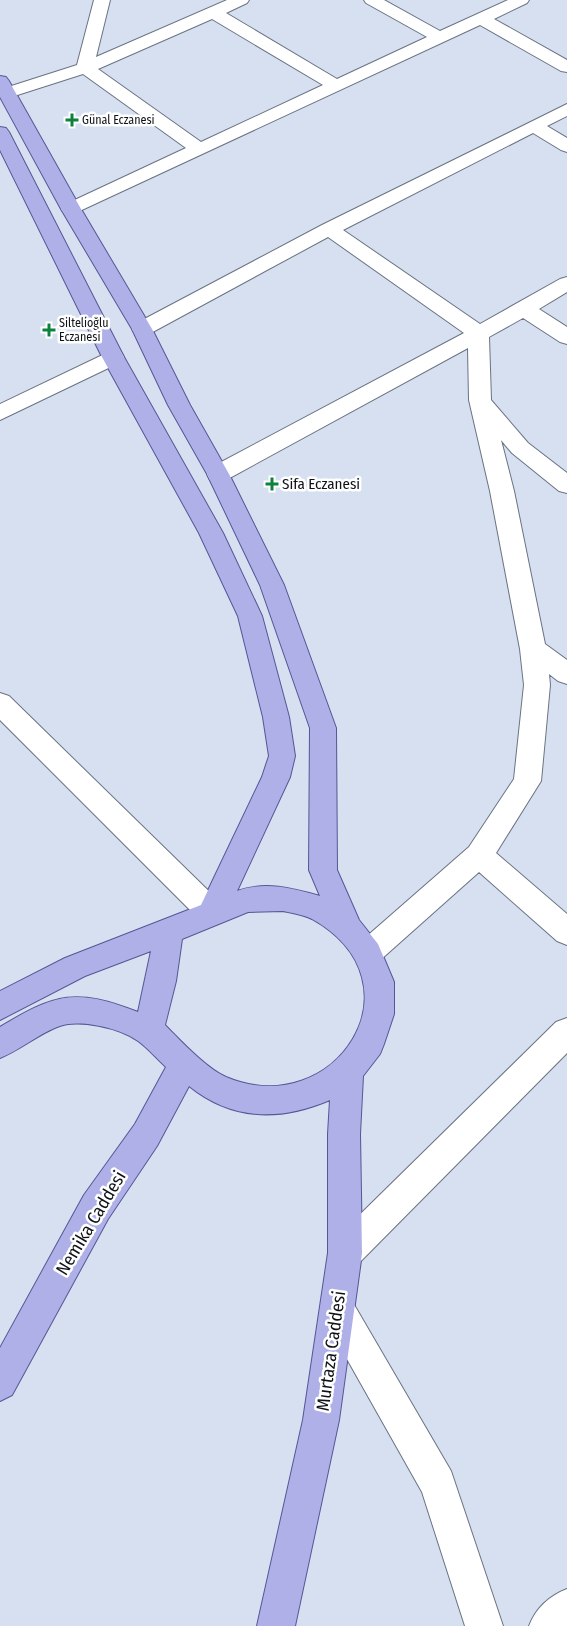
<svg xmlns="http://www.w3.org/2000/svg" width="567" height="1626" font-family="'Fira Sans Condensed',sans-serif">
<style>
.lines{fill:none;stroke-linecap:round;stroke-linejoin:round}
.minor-casing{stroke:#6a7382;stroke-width:2}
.major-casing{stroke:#545795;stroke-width:2}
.minor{fill:#fff;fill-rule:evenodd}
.major{fill:#afb0e8;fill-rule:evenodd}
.poi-dot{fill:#0c833c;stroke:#fff;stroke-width:2}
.labels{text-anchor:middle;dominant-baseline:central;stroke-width:5;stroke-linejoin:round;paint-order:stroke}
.far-poi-label{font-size:12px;fill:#0f1318;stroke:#fff;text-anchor:start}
.poi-label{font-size:15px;fill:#0f1318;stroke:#fff;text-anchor:start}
.near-street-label{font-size:18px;fill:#0f1318;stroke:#fff}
</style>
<rect width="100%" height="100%" fill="#d6e0f0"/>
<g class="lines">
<defs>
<path id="minor" d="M94,0H110L96,57L227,0H249L247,3L226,13L337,79L427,37L366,3L364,0H384L440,31L508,0H529L527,3L494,19L567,60V72L561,71L480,25L71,215L64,213L61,209L64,205L186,148L83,74L8,98L0,94L2,89L77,65ZM212,19L323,85L201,142L98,69Z
M567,104V116L547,126L567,138V152L561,150L533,133L343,230L480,324L560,279L567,277V292L539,309L567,327V344L560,342L523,318L489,337L491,400L528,443L567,473V493L559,491L512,453L501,440L514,491L545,644L567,660V684L558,681L549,674L550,685L541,781L496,853L567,914V945L557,941L479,872L378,962L368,966L358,962L353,953L358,944L469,847L514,779L524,685L520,649L490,491L469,400L468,348L226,480L218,482L210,480L207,474L210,468L464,333L328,237L149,334L142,336L135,334L132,329L135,324L322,225Z
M113,350L121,352L124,357L121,362L0,420V404Z
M0,693L9,696L222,904L226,913L222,922L212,926L202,922L0,720Z
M567,1018V1053L357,1265L345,1270L333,1265L328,1253L333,1241L556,1022Z
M337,1291L349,1296L451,1471L503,1626H465L422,1492L325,1320L320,1308L325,1296Z
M567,1589V1626H529C536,1608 549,1596 567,1589Z"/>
<path id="major" d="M0,76L6,77L9,81L81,209L152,329L190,405L229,474L284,585L336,728L337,870L359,920L378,944L394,982V1014L384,1044L380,1054L363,1076L360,1134L362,1253L339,1420L295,1626H257L303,1420L328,1253V1134L330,1100C281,1121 232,1121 189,1086L157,1146L108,1219L12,1395L0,1401V1348L84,1195L135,1124L166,1067C157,1059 148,1048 138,1041C120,1028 78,1018 57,1027C37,1035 20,1050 0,1058V1027C56,993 76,988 138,1012L151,951L85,976L0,1020V991L65,958L201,905L262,777L269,756L263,717L238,616L199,533L102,357L0,150V127L6,128L9,132L124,357L223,533L262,616L289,717L295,756L290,777L237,891C265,881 292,888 320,896L309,870L310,728L260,585L207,474L168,405L132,329L61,209L0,97ZM283,911C292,913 304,915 312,919C426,983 335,1123 226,1077C206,1068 180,1040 165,1025L176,981L182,939L248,912Z"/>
</defs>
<use href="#minor" class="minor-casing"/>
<use href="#major" class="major-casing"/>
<use href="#minor" class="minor"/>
<use href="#major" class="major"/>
</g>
<g class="poi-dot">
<path d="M69.5 112.5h5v5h5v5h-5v5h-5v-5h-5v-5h5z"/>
<path d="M46.5 322.5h5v5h5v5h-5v5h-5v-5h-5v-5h5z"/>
<path d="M269.5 476.5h5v5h5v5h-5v5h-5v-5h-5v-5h5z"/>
</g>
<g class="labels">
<g class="far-poi-label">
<text x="82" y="120">Günal Eczanesi</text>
<text x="59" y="323">Siltelioğlu<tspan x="59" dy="14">Eczanesi</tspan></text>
</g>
<g class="poi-label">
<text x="282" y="484">Sifa Eczanesi</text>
</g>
<g class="near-street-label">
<text transform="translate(91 1223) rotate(-59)">Nemika Caddesi</text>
<text transform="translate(331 1351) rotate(-82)">Murtaza Caddesi</text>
</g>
</g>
</svg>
